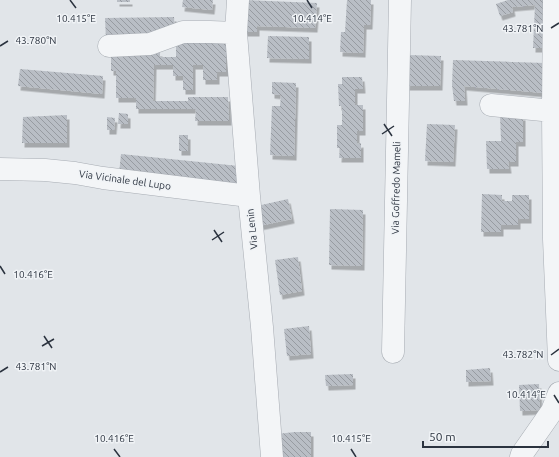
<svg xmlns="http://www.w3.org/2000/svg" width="559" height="457" font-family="Ubuntu,sans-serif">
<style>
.building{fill:url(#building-back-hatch);filter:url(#shadow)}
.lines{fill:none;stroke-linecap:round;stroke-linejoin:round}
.minor-casing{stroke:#a7acb3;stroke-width:23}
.minor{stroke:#f3f5f7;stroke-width:22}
.ticks{fill:none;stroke:#2b333f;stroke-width:1.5}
.labels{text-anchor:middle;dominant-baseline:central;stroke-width:3;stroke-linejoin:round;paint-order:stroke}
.street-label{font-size:10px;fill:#2b333f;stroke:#f0f3f6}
.ticks-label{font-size:10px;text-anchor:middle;fill:#2b333f;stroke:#f0f3f6;stroke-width:3;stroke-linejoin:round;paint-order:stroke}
</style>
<defs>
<pattern id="building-back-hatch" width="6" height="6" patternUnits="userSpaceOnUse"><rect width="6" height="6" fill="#b9bec5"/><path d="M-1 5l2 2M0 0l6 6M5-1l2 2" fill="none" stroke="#979ba1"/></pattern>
<filter id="shadow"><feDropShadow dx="2.5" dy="4.5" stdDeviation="0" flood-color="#0004"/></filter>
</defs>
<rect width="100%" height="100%" fill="#e1e5e9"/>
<path class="building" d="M117,0H130V2H117Z
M183,0H213L212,10L182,7Z
M245,0L317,3L315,28L257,26V32H244Z
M347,0H371L370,25H364L363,53L340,52L341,32H345Z
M508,0H546V48H533L535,5L512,7L513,12L500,16L496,4Z
M174,17L175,31L106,40L105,18Z
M176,36H226V72H217V80H203V65H193V90H183V76H173V65H154L153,101H188V97H228L229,121H195L196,109H136V98H116V71H111V52H160V57H176Z
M268,36L309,37V59L267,58Z
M408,55L441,56L440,86H407Z
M453,60L545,63L544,93L464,86L465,101H454L452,85Z
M20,69L103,76L102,94L18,86Z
M342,77H362L363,89H355V105H363V131H357V144L361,143V158H339L340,148H337V125H342V106H339L338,84H342Z
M272,82L296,83L294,156L270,155L272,106H280L281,95L272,94Z
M119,113L128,114V124H118Z
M67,115V143H22L23,117Z
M500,116H523V142H516V162H508L509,169H487L486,141H501Z
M107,117L115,118L114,130H107Z
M427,124L455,125L453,162L425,161Z
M179,135H188V151H179Z
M121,154L239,166L237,186L119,174Z
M482,194L502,195V201H512V195H529V219H518V225H501V232H481Z
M288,199L292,219L259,226L257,206Z
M330,209L363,210L362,266L329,265Z
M298,257L302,291L280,295L275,260Z
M309,326L311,354L287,356L284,329Z
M490,368L491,381L466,382V370Z
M353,374V385L326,386L325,375Z
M539,384L540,410L520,411L519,385Z
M295,432H311V457H279L277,434Z"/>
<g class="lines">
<defs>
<path id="minor" d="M238,0L236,33L249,196L262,327L272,457
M554,0L553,111L554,239L559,360
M109,46L150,44L183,32H210L236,33
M491,105L553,111H559
M0,169L45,170L75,173L103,178L249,196
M393,352L400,0
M521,457L522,454L552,411L559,393"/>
</defs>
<use href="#minor" class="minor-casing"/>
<use href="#minor" class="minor"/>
</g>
<path class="ticks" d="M70,0L76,8M307,0L312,8M551,28L559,23M0,46L8,41M384,124L392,136M382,134L394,126M214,230L222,242M212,240L224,232M0,266L5,274M44,336L52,348M42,346L54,339M551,355L559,349M0,372L8,367M554,395L559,403M114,449L120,457M351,449L356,457"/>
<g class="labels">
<g class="street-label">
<text transform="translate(125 180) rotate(8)">Via Vicinale del Lupo</text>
<text transform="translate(396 188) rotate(-89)">Via Goffredo Mameli</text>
<text transform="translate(252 229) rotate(-96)">Via Lenin</text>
</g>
</g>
<g class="ticks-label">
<text x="76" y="22">10.415°E</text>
<text x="312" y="22">10.414°E</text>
<text x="523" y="32">43.781°N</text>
<text x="36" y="44">43.780°N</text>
<text x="33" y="278">10.416°E</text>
<text x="523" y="358">43.782°N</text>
<text x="36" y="370">43.781°N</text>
<text x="526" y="398">10.414°E</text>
<text x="114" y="442">10.416°E</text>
<text x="351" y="442">10.415°E</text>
</g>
<path d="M423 441v6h125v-6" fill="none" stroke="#2b333f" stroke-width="2"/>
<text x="429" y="441" font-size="12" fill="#2b333f" stroke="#f0f3f6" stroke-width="3" paint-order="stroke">50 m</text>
</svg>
